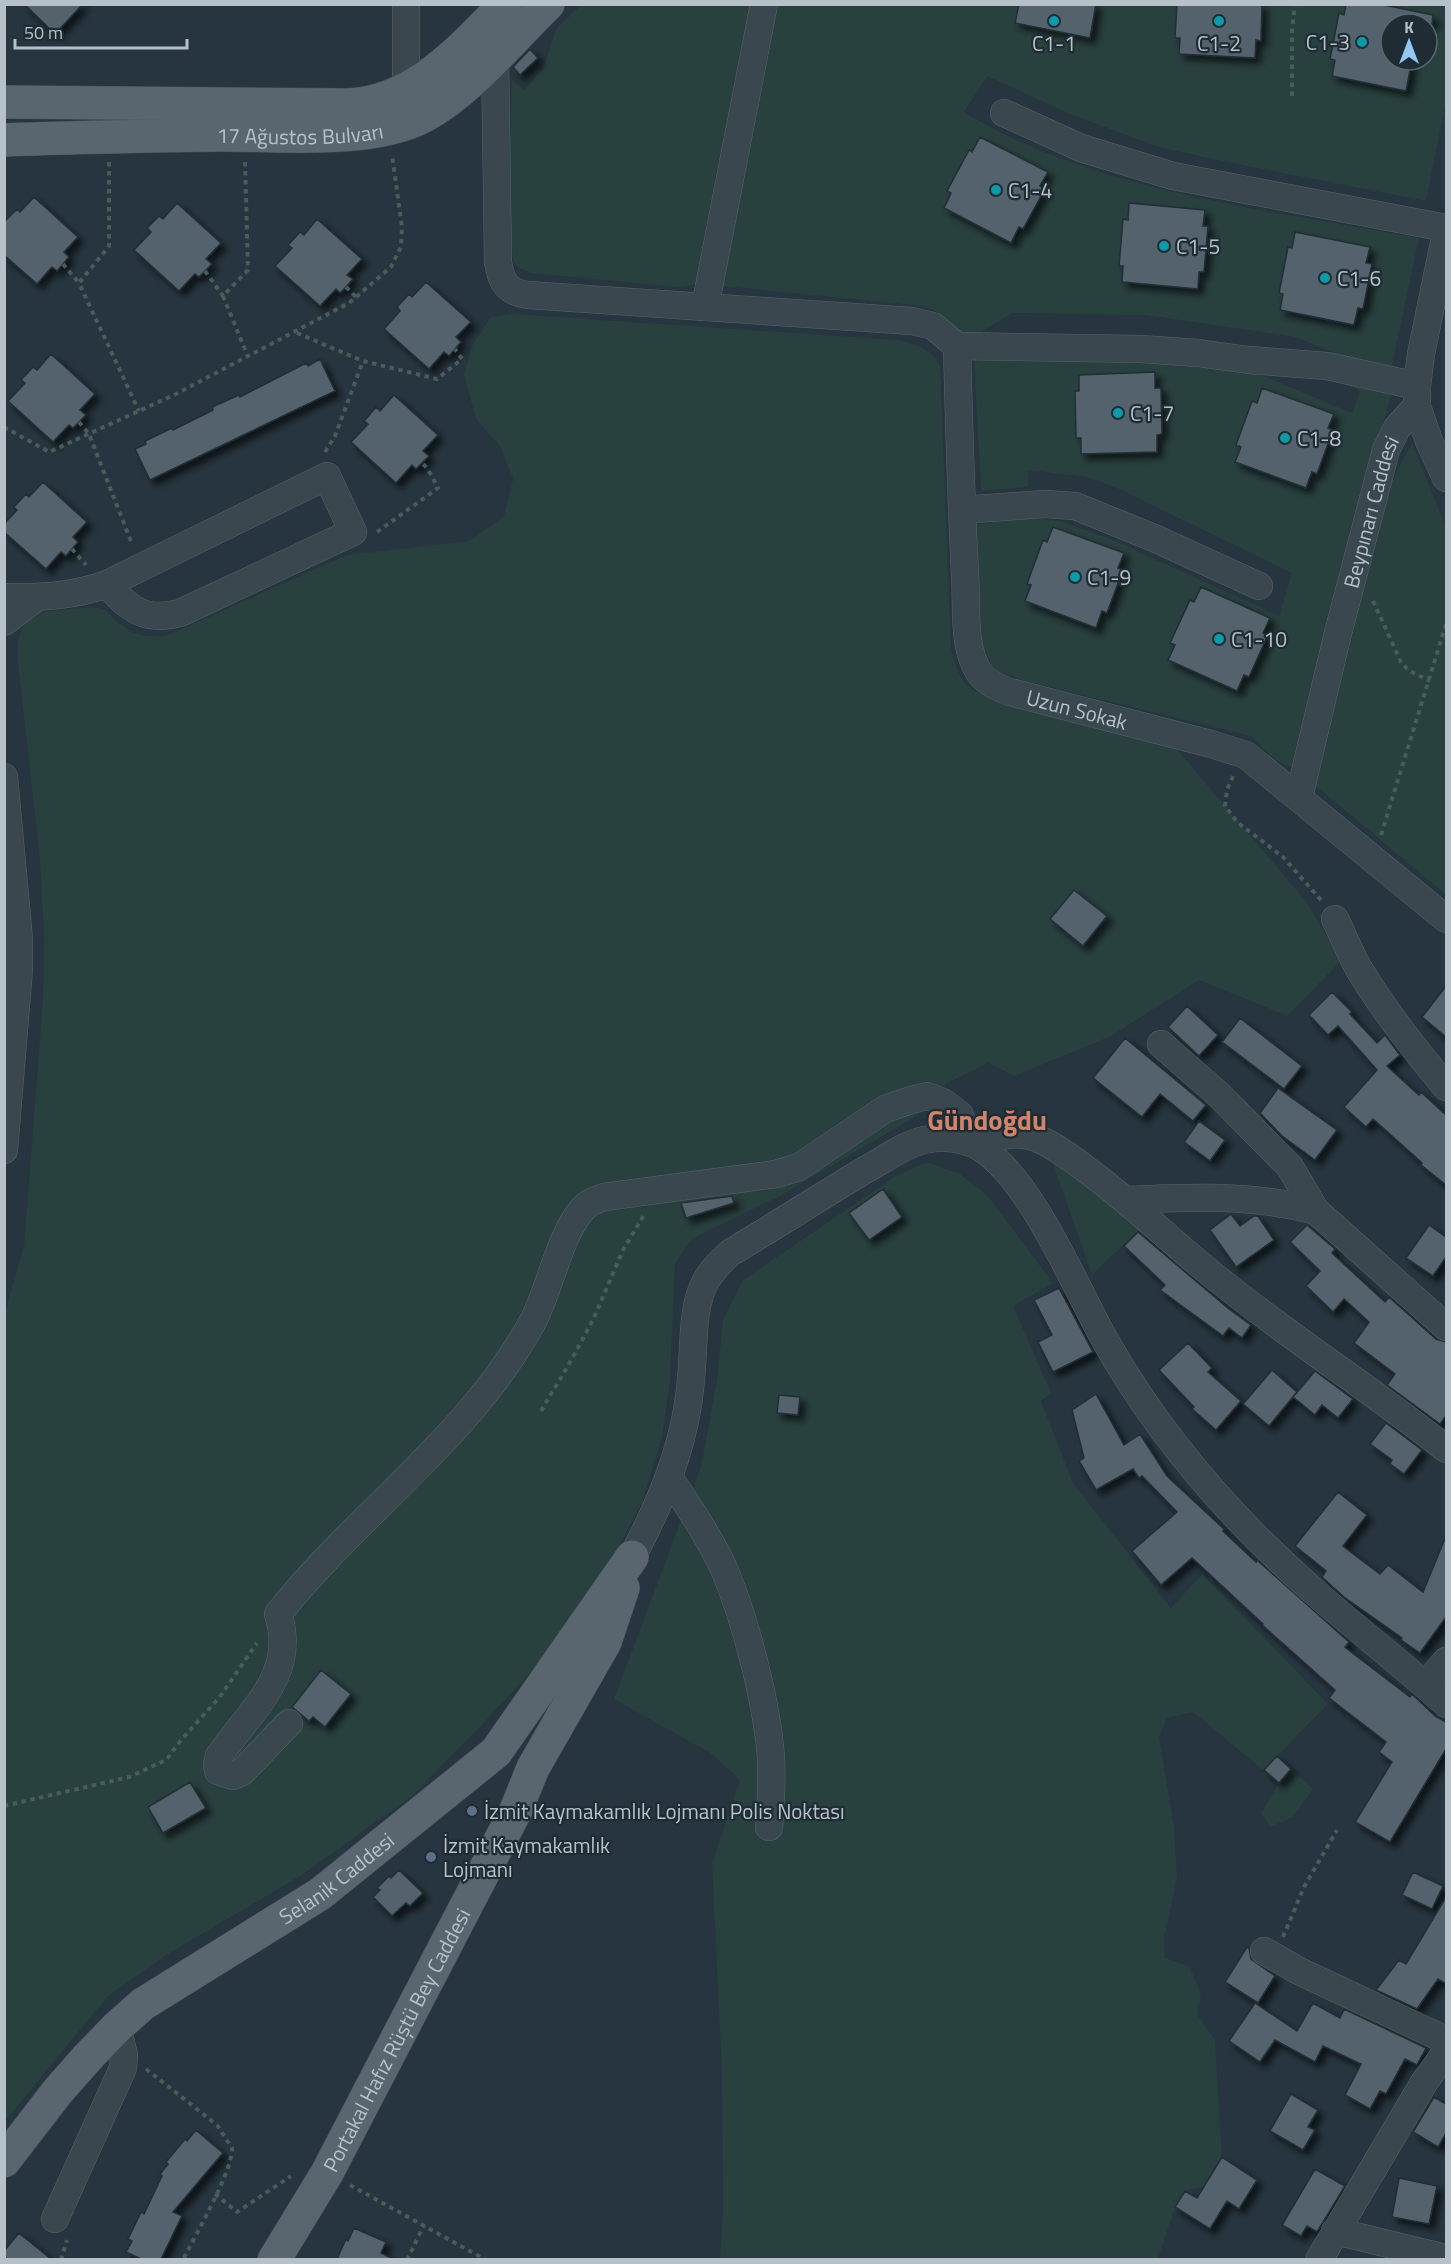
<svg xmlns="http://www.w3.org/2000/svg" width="1451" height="2264" font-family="'Titillium Web',sans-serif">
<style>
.green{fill:#28403e;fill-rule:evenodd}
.building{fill:#52626c;stroke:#212e36;stroke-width:1.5;filter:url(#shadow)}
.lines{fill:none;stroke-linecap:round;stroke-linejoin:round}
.minor-casing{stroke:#58646c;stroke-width:28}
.major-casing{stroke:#445058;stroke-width:34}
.path{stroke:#475c5b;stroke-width:4;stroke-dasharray:4.5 4.5;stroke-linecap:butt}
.minor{stroke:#3a474f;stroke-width:27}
.major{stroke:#59666f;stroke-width:33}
.culture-dot{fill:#0f9aa8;stroke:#1f2c34;stroke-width:2}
.service-dot{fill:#5c6f8a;stroke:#1f2c34;stroke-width:2}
.labels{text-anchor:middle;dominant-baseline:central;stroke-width:4.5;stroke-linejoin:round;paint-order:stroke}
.poi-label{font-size:21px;fill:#b7c1c9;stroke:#1f2c34;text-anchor:start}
.street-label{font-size:21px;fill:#b7c1c9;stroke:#1f2c34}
.district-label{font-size:27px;font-weight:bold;fill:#d0856b;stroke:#1f2c34}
</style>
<defs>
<filter id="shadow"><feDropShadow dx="5.5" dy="5.5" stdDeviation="3" flood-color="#0009"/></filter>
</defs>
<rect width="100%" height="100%" fill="#26353f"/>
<path class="green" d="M581,5H750L698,278L694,285L678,287L531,273L517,267L513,260L508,196L512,80L524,90L543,69L556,29Z
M777,5H1446V101L1426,201L1227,162L1159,147L1072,115L987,76L964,112C1095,192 1270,210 1419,238L1390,375L1295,337L1146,315L1012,313L976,335L959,333L935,311L923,306L723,286ZM1391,24H1427V60H1391Z
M513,314L898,340C918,346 930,347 940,366L951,647C958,680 964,688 995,700L1175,747L1306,901L1341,961L1287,1016L1199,980L1111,1036L1015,1076L988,1063L945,1084L932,1107L778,1197L693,1238L675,1263L670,1382L662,1437L642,1503L599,1583L560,1640L479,1728L412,1796L302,1875L168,1954L109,1995L5,2121L4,1316L24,1246L43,999L44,935L40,860L18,663C15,619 31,610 73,609C82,608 97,606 105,610C109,612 112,618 115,620C134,636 143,637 166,636L347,555L470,541L504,516L513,479L500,446L476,419L464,375L472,346L491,317Z
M974,358L1186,365L1230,368L1266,377L1352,413L1360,391L1324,374L1392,391L1294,767C1277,766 1263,747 1251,736L1025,681L994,670L979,638L974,525L1029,517L1060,521L1111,539L1279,616L1292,573L1117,488L1087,477L1029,470L1028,487L981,491Z
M1412,443L1446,527V895L1309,780L1388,489Z
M1050,1155L1143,1226L1092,1275Z
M927,1162L960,1174L987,1195L1053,1283L1013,1306L1051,1393L1041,1401L1073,1483L1171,1608L1202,1574L1328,1704L1277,1756L1313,1789L1293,1817L1270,1827L1261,1813L1279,1783L1193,1712L1167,1718L1159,1737L1174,1827L1177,1878L1164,1938L1165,1958L1190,1967L1201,1994L1197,2014L1215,2040L1222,2157L1203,2187L1185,2191L1175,2207L1158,2259H720L723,2209L722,2074L712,1864L740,1780L712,1754L614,1699L701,1467L717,1380L723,1320L743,1280L896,1176Z"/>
<path class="building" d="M24,4H83L55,34Z
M1019,4H1096L1090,38L1015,23Z
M1177,4H1262L1261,41L1256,40L1255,58L1179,54L1180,38H1175Z
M1346,4H1379L1433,15L1432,24H1391V60H1412L1406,91L1332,76L1335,60L1330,59L1339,13L1344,15Z
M530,49L538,58L520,75L513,67Z
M980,137L1048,172L1040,186L1045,189L1023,229L1019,227L1011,243L944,208L951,193L947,191L969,150L972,152Z
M34,197L78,237L64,252L69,257L57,271L52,267L37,284L4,255V222L17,209L20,212Z
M177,203L221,243L206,259L212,264L199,277L195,274L179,291L134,250L151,232L147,228L159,216L163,219Z
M1129,203L1205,210L1203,226H1208L1204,272H1199L1198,289L1122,282L1123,266H1119L1123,219L1128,220Z
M317,219L362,259L347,275L353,279L346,287L340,293L336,289L320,306L275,266L292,248L288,245L300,232L304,235Z
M1295,232L1370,247L1366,263L1372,264L1363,309L1358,308L1354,325L1280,310L1283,294L1279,293L1288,247L1292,248Z
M426,282L471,322L456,337L461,342L449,356L444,352L429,369L384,329L400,311L397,307L409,294L412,297Z
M51,354L95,394L80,410L86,415L73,428L69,425L53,442L8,401L25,383L21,380L33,367L37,370Z
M320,359L335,391L150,480L135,449L146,444L145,441L172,428L173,430L213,410L212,407L239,395L240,397L306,363L308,366Z
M1155,372V388H1161L1162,434L1157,435V452L1081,454V438H1076L1075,391H1079V375Z
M1262,388L1334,414L1328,428L1333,430L1317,474L1312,472L1306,488L1235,462L1241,447L1236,445L1252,401L1257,403Z
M394,395L438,435L423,451L429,456L416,469L412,465L396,483L351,442L368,424L364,421L376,407L380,411Z
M43,482L87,522L73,537L78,542L66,556L61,552L46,569L4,532V524L17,510L14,507L26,494L29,497Z
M1053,527L1124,553L1118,568L1123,570L1107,613L1102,611L1096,628L1025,601L1031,585L1027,584L1043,540L1047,542Z
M1201,587L1270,618L1263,633L1268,635L1249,677L1244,675L1237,691L1168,660L1175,645L1170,643L1190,600L1194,602Z
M1074,890L1107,916L1083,946L1050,919Z
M1446,986V1037L1422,1017Z
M1332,992L1352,1012L1350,1014L1377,1043L1385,1035L1400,1055L1387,1066L1419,1095L1421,1092L1446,1115V1185L1421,1165L1422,1163L1373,1119L1366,1127L1344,1107L1377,1070L1338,1026L1328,1035L1309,1015Z
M1187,1006L1218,1035L1199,1056L1168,1027Z
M1240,1018L1302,1066L1284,1089L1222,1042Z
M1125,1038L1206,1105L1193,1121L1160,1094L1142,1117L1093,1078Z
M1278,1088L1337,1130L1315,1160L1282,1136L1260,1113Z
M1199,1121L1225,1140L1210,1161L1184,1142Z
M883,1189L902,1217L869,1240L849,1213Z
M732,1196L734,1203L686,1218L681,1203Z
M1231,1214L1240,1226L1254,1216H1258L1274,1240L1236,1267L1210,1230Z
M1307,1225L1335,1249L1332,1253L1385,1302L1389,1297L1436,1339L1446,1342V1416L1440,1424L1387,1385L1395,1374L1354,1343L1369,1322L1344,1299L1333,1312L1306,1286L1320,1271L1290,1242Z
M1429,1225L1446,1237V1257L1433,1276L1406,1258Z
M1138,1232L1229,1309L1251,1325L1242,1338L1229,1328L1223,1336L1160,1290L1165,1285L1124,1246Z
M1059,1288L1093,1352L1053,1372L1038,1342L1052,1335L1034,1300Z
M1188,1343L1212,1368L1208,1372L1241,1401L1216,1430L1192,1409L1194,1407L1159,1370Z
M1272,1370L1297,1392L1269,1426L1243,1404Z
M1315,1371L1353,1399L1338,1418L1322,1405L1315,1415L1293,1397Z
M1096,1394L1124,1445L1140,1434L1167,1476L1224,1529L1223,1531L1256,1562L1257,1560L1349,1642L1345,1647L1410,1697L1412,1694L1435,1716L1446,1722V1749L1390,1842L1355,1822L1392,1762L1379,1752L1386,1742L1329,1698L1335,1690L1262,1625L1263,1624L1192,1558L1161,1585L1132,1551L1177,1512L1142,1476L1139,1478L1133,1469L1096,1490L1079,1461L1084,1458L1072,1410Z
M779,1395L800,1397L798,1415L777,1413Z
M1386,1423L1422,1450L1404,1474L1390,1464L1392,1460L1370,1444Z
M1338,1492L1367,1515L1343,1546L1380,1574L1388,1565L1423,1592L1446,1536V1617L1420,1653L1401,1640L1402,1638L1344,1597L1322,1577L1326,1571L1295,1546Z
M321,1670L351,1694L325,1727L313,1717L309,1721L292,1707Z
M1277,1756L1291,1769L1279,1783L1264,1770Z
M190,1782L206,1808L163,1833L148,1807Z
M399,1870L423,1893L410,1906L406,1903L392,1916L373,1897L380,1890L377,1888L389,1876L391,1878Z
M1413,1872L1443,1886L1432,1909L1402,1895Z
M1446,1897V1984L1438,1979L1417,2009L1376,1990L1399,1960L1406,1964Z
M1247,1947L1249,1948L1251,1959L1275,1976L1258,2003L1225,1982Z
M1255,2003L1297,2031L1313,2003L1340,2018L1344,2009L1426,2048L1417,2065L1405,2059L1386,2094L1380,2091L1370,2109L1345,2095L1361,2064L1323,2046L1315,2062L1275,2040L1260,2062L1229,2041Z
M1291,2094L1318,2110L1308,2127L1315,2130L1303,2150L1270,2131Z
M1434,2097L1446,2104V2133L1438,2147L1413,2132Z
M196,2130L223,2153L173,2212L182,2216L161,2259H141L126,2252L132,2241L128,2239L141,2212L144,2214L162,2176L160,2174L168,2164L166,2162L185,2139L187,2141Z
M1222,2157L1257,2180L1239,2209L1227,2201L1210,2229L1175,2207L1185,2191L1197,2198Z
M1315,2169L1345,2186L1317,2232L1307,2226L1301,2236L1282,2225Z
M1399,2178L1437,2186L1429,2224L1392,2217Z
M354,2228L386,2242L381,2253L393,2259H337L346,2239L348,2241Z
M19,2233L51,2259H4V2251Z"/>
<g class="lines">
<defs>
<g id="minor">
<path d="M764,4L705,307L912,321L933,326L957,346L1141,349L1198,353L1249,360L1327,366L1417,386"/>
<path d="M495,57L498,262C501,282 507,292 528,295L705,307"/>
<path d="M406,89V4"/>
<path d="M1004,113L1081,148L1173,176L1446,228"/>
<path d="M1446,233L1421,354L1417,386V406L1429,441L1446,478"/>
<path id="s1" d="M957,346C959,423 961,499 965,575C967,604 963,639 975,665C982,681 994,686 1010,692L1211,744L1246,755L1446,919"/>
<path d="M962,510L1044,504L1075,506L1154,538L1259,586"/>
<path d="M4,597C40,598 74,596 107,584L327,476L353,532L180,613C146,622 129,610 107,584"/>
<path d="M4,622L36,598"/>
<path d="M4,777L19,939V969L4,1150"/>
<path id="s2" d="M1299,797L1338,633L1386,450L1397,428L1417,406"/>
<path d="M1335,919C1343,935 1350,953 1359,969C1384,1011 1415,1050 1446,1087"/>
<path d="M1161,1044L1220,1096L1290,1167L1316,1211L1446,1327"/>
<path d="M978,1146C999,1134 1020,1130 1043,1141C1062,1150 1079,1164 1095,1176C1140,1210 1180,1250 1224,1284C1296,1342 1374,1391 1446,1449"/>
<path d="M1126,1200C1191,1197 1253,1194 1316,1211"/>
<path d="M669,1477C689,1507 710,1538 725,1571C746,1622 767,1703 771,1758C772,1781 771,1804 769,1827"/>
<path d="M632,1557C654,1516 674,1471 684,1425C690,1400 692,1373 693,1348C694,1328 695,1307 702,1289C708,1274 719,1263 730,1253C775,1226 820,1197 865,1170C884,1160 903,1145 924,1140C937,1137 952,1137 965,1141C1023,1156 1076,1290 1106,1342C1160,1437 1235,1523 1318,1595C1360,1632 1405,1666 1446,1704"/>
<path d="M1426,1685L1446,1661"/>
<path d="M289,1723L242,1772L233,1776L218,1771L217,1764L219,1756C250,1711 298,1674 278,1614C358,1513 469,1438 532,1323C550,1290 558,1239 581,1211C587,1203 595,1200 604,1197L776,1174L799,1167L885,1109L911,1100L927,1096L943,1102L960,1115L963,1127L964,1140"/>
<path d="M1264,1951L1299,1971L1446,2040"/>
<path d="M55,2219L123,2068L124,2055L117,2027"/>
<path d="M1335,2231L1446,2258"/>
<path d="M1319,2260L1425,2081L1446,2052"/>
</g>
<g id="major">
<path d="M4,102L348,105C415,102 461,49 505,4"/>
<path id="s3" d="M4,140C77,137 150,136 222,135C280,135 372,144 424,116C469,92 511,40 548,4"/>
<path id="s4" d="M4,2161L58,2091L88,2057L117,2027L143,2004L320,1894L496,1752L632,1557"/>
<path id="s5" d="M274,2260L327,2173L516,1810L533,1768L605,1642L623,1588"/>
</g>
</defs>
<use href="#minor" class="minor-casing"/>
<use href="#major" class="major-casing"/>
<path class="path" d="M1292,96V29L1295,4
M109,162V246L79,283L139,411
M245,162L248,270L223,296L248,357
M63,264L79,283
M205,271L223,296
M346,287L356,297
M297,333L363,361L437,379L462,359L455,349
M79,422L89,434L132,544
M4,427L49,452L174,395L349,303L391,267L401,247L402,227L392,155
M325,452L335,436L363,361
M377,532L438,488L428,469L422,463
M72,549L86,565
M1373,601L1401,662L1408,670L1430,681
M1233,776L1227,790L1225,806L1237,822L1283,857L1321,900
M1381,835L1446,624
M541,1411L569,1364L593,1320L623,1250L644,1215
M4,1806L129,1777L166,1760L182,1739L219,1698L257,1643
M1283,1937L1304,1887L1337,1830
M146,2069L217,2125L232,2148C233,2171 195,2235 183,2260
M350,2185L486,2260
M215,2194L237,2212L291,2176
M61,2260L67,2240
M407,2260L424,2225"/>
<use href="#minor" class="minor"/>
<use href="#major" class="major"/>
</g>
<g class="culture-dot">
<circle cx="1054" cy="21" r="6"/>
<circle cx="1219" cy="21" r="6"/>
<circle cx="1362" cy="42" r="6"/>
<circle cx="996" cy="190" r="6"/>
<circle cx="1164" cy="246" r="6"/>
<circle cx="1325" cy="278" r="6"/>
<circle cx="1118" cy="413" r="6"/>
<circle cx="1285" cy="438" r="6"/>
<circle cx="1075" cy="577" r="6"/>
<circle cx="1219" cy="639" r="6"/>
</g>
<g class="service-dot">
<circle cx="472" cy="1811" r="6"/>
<circle cx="431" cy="1857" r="6"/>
</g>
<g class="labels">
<g class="poi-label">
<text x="1350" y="42" text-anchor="end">C1-3</text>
<text x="1054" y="43" text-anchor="middle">C1-1</text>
<text x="1219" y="43" text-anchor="middle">C1-2</text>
<text x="1008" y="190">C1-4</text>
<text x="1176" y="246">C1-5</text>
<text x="1337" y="278">C1-6</text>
<text x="1130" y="413">C1-7</text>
<text x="1297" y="438">C1-8</text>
<text x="1087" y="577">C1-9</text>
<text x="1231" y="639">C1-10</text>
<text x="484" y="1811">İzmit Kaymakamlık Lojmanı Polis Noktası</text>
<text x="443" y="1845">İzmit Kaymakamlık<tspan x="443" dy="24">Lojmanı</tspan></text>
</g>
<g class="street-label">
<text stroke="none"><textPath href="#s3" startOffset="296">17 Ağustos Bulvarı</textPath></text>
<text stroke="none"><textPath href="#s2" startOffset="294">Beypınarı Caddesi</textPath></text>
<text stroke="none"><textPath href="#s1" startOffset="435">Uzun Sokak</textPath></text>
<text stroke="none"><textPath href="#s4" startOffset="441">Selanik Caddesi</textPath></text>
<text stroke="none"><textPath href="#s5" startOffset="252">Portakal Hafız Rüştü Bey Caddesi</textPath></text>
</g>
<g class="district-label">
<text x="987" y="1119">Gündoğdu</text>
</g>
</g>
<rect width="1451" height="2264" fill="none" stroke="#b7c1c9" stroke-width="12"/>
<g transform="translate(1409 42)"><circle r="28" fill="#1f2c34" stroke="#5c6870" stroke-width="1.5"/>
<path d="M0-4.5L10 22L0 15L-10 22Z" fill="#92c9f3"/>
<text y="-9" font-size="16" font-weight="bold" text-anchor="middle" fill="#b7c1c9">K</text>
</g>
<path d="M15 39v9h172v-9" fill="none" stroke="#b7c1c9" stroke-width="3"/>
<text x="24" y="39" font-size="18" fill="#b7c1c9" stroke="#1f2c34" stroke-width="4.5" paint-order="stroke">50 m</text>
</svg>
